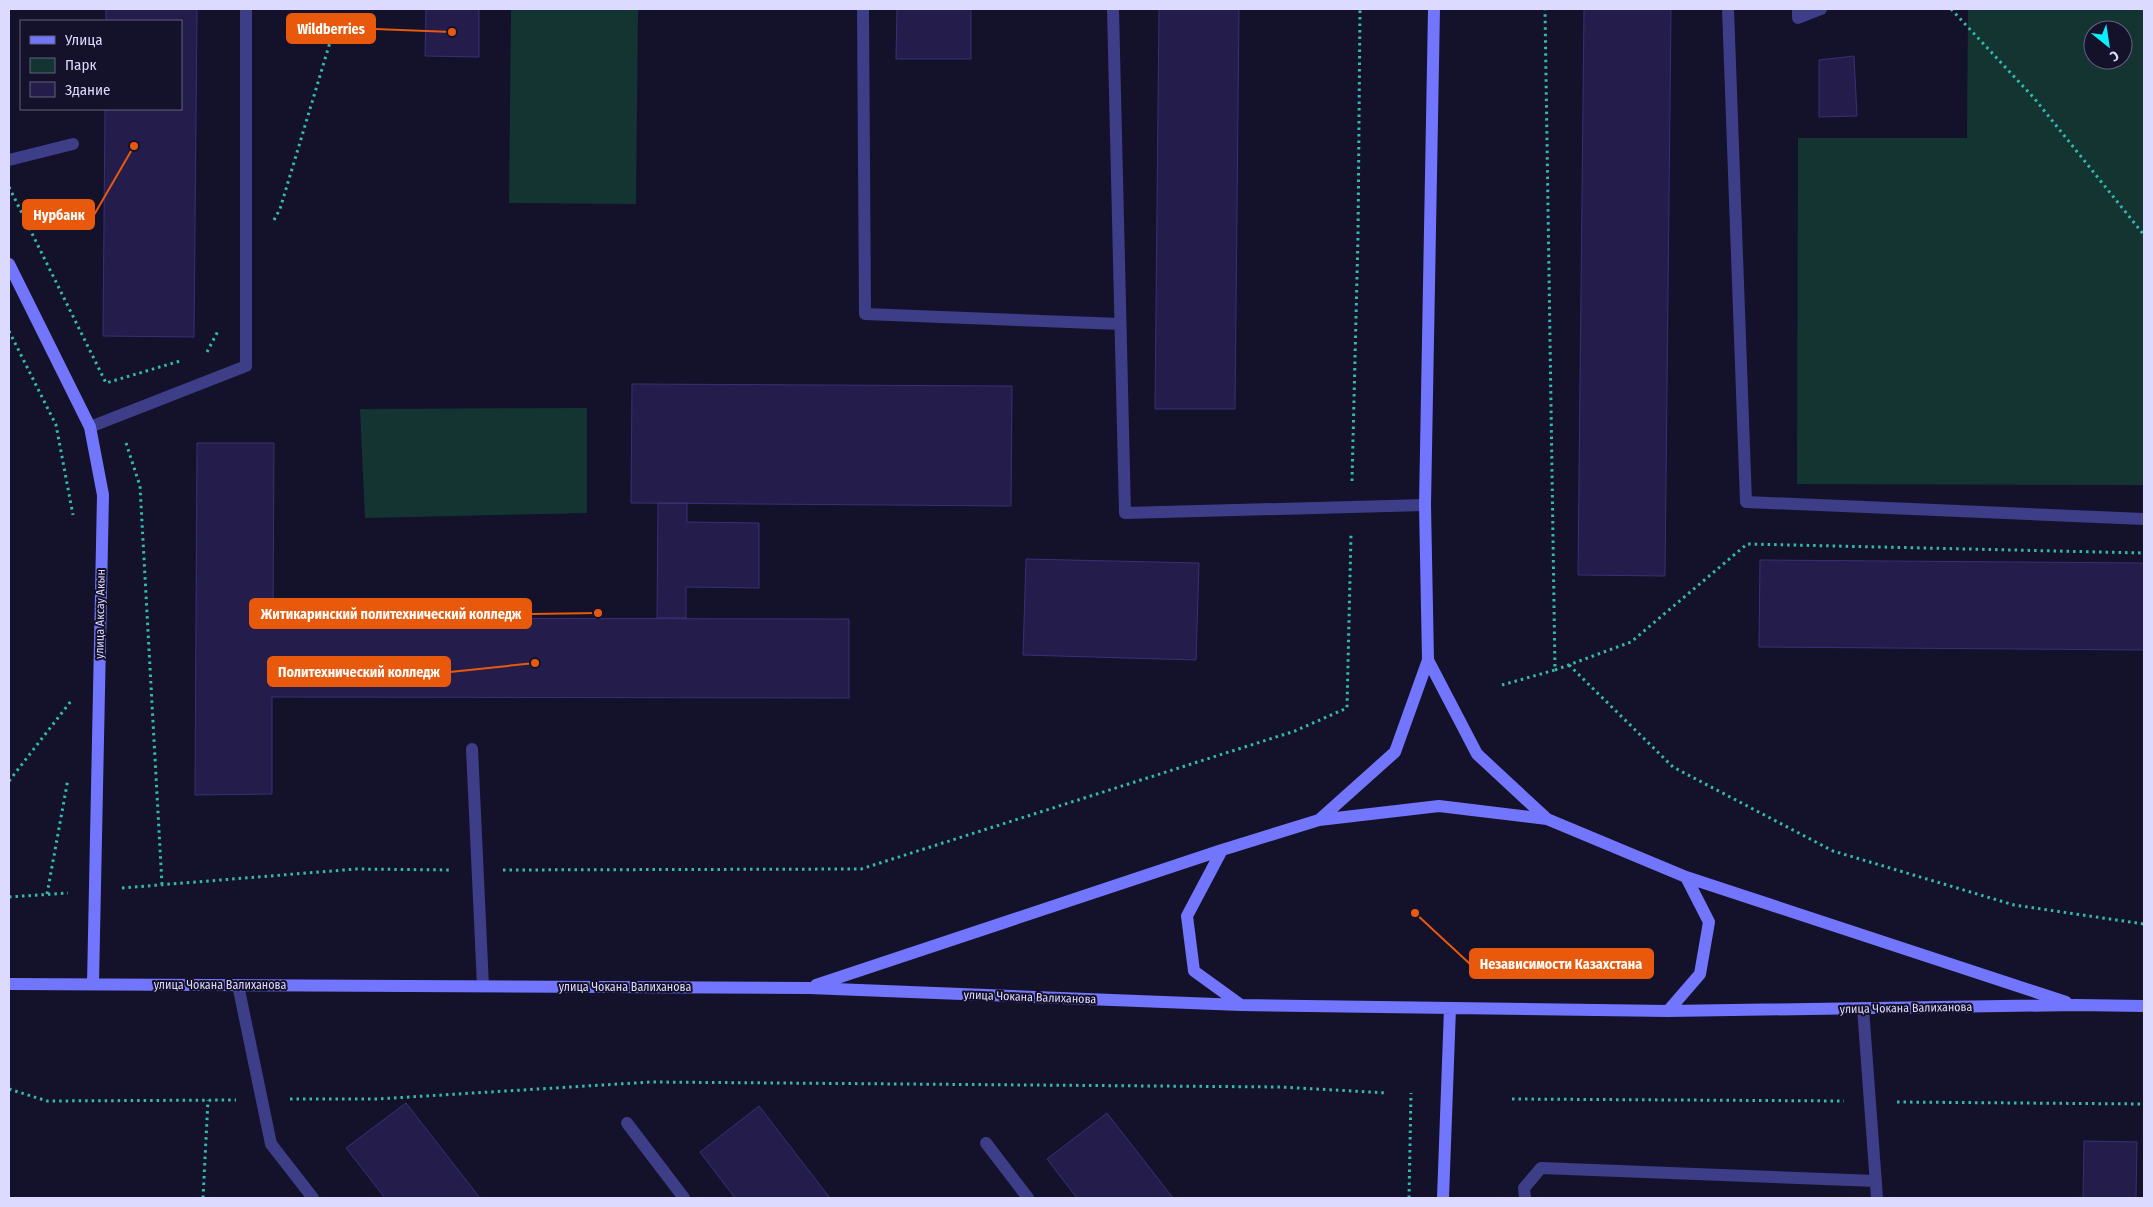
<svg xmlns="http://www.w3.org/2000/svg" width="2153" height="1207" font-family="'Fira Sans Condensed',sans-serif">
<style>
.green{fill:#143431;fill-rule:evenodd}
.building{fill:#241d4b;stroke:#3a2f76}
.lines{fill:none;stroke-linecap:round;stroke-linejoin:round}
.path{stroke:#32bbac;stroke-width:3;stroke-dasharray:2.5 4;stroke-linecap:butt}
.lane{stroke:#3d3d88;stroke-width:12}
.street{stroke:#3d3d88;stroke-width:12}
.secondary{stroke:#7275fd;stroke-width:12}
.labels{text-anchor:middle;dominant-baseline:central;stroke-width:4;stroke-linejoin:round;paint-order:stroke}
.street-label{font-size:12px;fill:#dddaff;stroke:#14112a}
.leader{fill:none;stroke:#e8590c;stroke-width:2}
.callout-dot{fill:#e8590c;stroke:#14112a;stroke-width:2}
.callout{fill:#e8590c;stroke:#e8590c;stroke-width:2}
.callout-label{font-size:14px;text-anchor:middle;font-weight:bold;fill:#fff}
</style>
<rect width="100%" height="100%" fill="#14112a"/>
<path class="green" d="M511,9H638L636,204L509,203Z
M1968,9H2144V485L1797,484L1798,138H1967ZM2093,30H2123V60H2093Z
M587,408V513L365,518L360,409Z"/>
<path class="building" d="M106,9H197L194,337L103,336L105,109H181V21H106Z
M426,9H479V57L425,56Z
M897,9H971V59H896Z
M1159,9H1239L1235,409H1155Z
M1584,9H1671L1665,576L1578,575Z
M1854,56L1857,116L1819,117V60Z
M632,384L1012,386L1011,506L631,503Z
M197,443H274L273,618L849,619V698L272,697V794L195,795Z
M658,503H687V522L759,523V588L686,587V618H657Z
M1026,559L1199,563L1196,660L1023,655Z
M1760,560L2144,563V650L1759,647Z
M406,1103L480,1198H385L346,1148Z
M759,1106L830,1198H735L700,1152Z
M1107,1113L1173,1198H1077L1047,1159Z
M2084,1141L2137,1142L2136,1198H2083Z"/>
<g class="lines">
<path class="path" d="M1951,9L2034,98L2144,235
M9,187L106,383L180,361
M274,220L280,209L340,9
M9,331L56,425L73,515
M207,352L218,331
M126,443L140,486L162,885
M1352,481L1358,236L1360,9
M1569,665L1673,767L1833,851L2014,905L2144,924
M1555,670L1631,642L1747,544L2144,553
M1502,685L1555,670L1545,9
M9,781L71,701
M503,870L861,869L1295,731L1347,708L1351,534
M122,888L356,869L452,870
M47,894L68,779
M9,897L68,893
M9,1089L47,1101L236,1100
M290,1099H377L651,1082L1281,1087L1387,1093
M1512,1099L1844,1101
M1897,1102L2144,1104
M203,1198L208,1100
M1409,1198L1411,1093"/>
<path class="lane" d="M863,9L865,314L1120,324
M1113,9L1125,513L1425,505
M1728,9L1746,502L2144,519
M1798,9V18L1821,9
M9,160L73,144
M90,427L246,366V9
M1863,1008L1877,1198
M627,1123L684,1198
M986,1143L1028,1198
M271,1144L313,1198
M1525,1198L1524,1188L1541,1168L1876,1181"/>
<path class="street" d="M472,749L483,986
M238,985L271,1144"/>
<path class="secondary" d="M9,264L90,427L103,495L93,984
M1428,660L1477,754L1547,819
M1439,806L1547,819L1686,877L1709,922L1700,974L1668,1011L1241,1005L1194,971L1187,916L1222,850L1319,820Z
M1319,820L1395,752L1428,660L1425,505L1434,9
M1686,877L2066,1002
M9,984L809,988L1241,1005
M816,985L1222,850
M1668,1011L2076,1005L2144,1006
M1443,1198L1450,1008"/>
</g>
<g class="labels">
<g class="street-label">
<text transform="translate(100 614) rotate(-89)">улица Аксау Акын</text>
<text x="220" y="985">улица Чокана Валиханова</text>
<text x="625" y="987">улица Чокана Валиханова</text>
<text transform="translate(1030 997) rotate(2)">улица Чокана Валиханова</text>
<text transform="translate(1906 1008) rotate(-1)">улица Чокана Валиханова</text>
</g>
</g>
<path class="leader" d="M452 32L375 29M134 146L94 215M598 613L531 614M535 663L450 672M1415 913L1470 964"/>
<g class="callout-dot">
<circle cx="452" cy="32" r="5"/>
<circle cx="134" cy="146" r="5"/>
<circle cx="598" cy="613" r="5"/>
<circle cx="535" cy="663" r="5"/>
<circle cx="1415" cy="913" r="5"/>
</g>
<g class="callout">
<rect x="287" y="14" width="88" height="29" rx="5"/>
<rect x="23" y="200" width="71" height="29" rx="5"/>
<rect x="250" y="599" width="281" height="29" rx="5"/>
<rect x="268" y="657" width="182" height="29" rx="5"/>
<rect x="1470" y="949" width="183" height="29" rx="5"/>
</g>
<g class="callout-label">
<text x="331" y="34">Wildberries</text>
<text x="59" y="220">Нурбанк</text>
<text x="391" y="619">Житикаринский политехнический колледж</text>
<text x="359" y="677">Политехнический колледж</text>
<text x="1561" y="969">Независимости Казахстана</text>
</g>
<rect width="2153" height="1207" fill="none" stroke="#dddaff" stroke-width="20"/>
<rect x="20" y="20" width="162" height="90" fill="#14112a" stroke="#64617f"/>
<rect x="30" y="36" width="25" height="8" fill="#7275fd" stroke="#64617f"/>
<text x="65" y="45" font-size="15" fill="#dddaff">Улица</text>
<rect x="30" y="58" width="25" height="15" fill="#143431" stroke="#64617f"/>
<text x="65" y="70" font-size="15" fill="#dddaff">Парк</text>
<rect x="30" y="82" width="25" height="15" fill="#241d4b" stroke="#64617f"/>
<text x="65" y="95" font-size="15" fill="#dddaff">Здание</text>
<g transform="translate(2108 45) rotate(150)"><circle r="24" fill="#14112a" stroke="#64617f"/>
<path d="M0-4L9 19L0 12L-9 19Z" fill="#09effc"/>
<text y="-8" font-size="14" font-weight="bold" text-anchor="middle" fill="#dddaff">С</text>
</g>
</svg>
